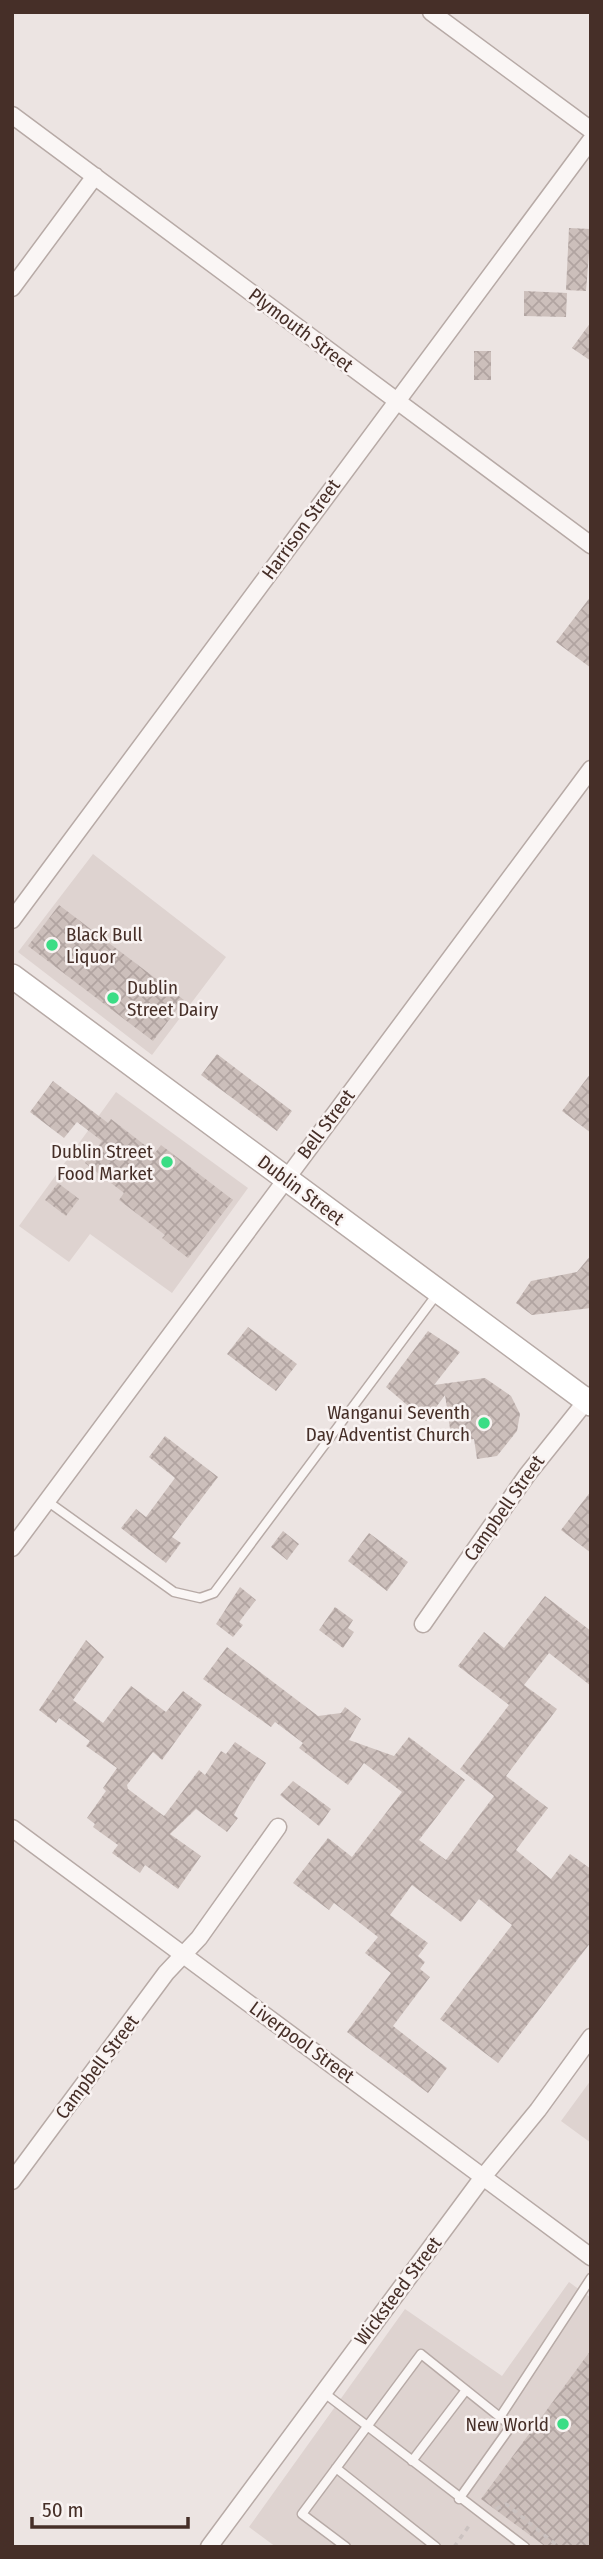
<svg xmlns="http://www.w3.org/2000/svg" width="603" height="2559" font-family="'Fira Sans Condensed',sans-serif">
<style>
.built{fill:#ded3d0}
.building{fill:url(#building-cross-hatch)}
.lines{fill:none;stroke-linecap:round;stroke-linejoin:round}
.lane-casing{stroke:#b7aaa6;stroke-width:11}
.street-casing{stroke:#b7aaa6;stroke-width:19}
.secondary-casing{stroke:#b7aaa6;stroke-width:26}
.path{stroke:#cbc2c0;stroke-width:3.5;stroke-dasharray:5 5;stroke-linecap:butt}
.lane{stroke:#faf6f5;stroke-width:8}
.street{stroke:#faf6f5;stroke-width:16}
.secondary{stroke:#fff;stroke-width:23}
.poi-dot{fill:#3bdd85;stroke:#f9f3f2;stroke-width:2.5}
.labels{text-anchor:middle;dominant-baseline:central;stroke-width:5;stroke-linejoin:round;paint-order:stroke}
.street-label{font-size:19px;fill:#462f28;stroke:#f9f3f2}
.poi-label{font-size:19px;fill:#462f28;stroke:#f9f3f2;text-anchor:end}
</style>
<defs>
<pattern id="building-cross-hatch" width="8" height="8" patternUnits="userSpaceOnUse" patternTransform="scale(1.75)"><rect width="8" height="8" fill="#ccbfbb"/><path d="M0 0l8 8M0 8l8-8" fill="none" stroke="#b1a4a1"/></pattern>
</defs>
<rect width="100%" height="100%" fill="#ece4e2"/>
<path class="built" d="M93,854L226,957L152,1055L18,952Z
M116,1092L248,1188L172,1293L90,1234L69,1262L19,1226Z
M591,2080V2143L561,2121Z
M569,2282L591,2298V2547H276L249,2527L405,2309L502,2376Z"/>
<path class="building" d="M569,228L591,229L586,291L566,290Z
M524,291L567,293L566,317L524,316Z
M591,322V361L572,348Z
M474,351H491V380H474Z
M591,596V668L556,642Z
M59,905L184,1000L153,1041L28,946Z
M217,1054L292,1111L277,1131L201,1075Z
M591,1073V1133L562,1111Z
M53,1081L108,1123L111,1119L155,1153L161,1145L233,1200L188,1258L162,1238L165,1235L119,1200L124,1193L85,1163L102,1141L77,1122L64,1138L30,1112Z
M58,1183L79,1199L66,1216L45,1200Z
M591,1255V1308L532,1315L516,1303L531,1281L577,1272Z
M248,1327L297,1364L276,1391L227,1354Z
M428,1331L460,1352L434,1385L485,1378L511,1396L520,1414L517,1431L497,1456L477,1459L474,1439L452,1442L445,1395L426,1421L386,1387Z
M165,1436L218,1477L172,1537L181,1543L166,1563L121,1528L136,1509L146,1517L175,1478L149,1457Z
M591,1491V1553L561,1530Z
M283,1531L299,1544L287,1560L271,1547Z
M369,1533L408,1562L387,1591L348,1561Z
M240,1587L256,1600L239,1622L243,1625L233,1637L216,1624Z
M545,1596L591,1631V1686L549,1653L524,1685L557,1709L506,1776L548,1808L516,1850L551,1879L570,1854L591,1869V1942L498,2063L440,2019L512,1925L479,1899L461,1922L412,1885L390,1915L428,1943L418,1956L425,1962L420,1969L430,1977L393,2026L447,2068L428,2093L347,2032L391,1973L365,1953L378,1937L334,1903L329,1910L293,1883L328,1838L352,1857L402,1792L364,1763L348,1785L299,1748L303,1743L275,1722L271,1727L203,1679L227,1647L318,1716L341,1713L345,1707L361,1719L349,1740L394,1756L409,1737L465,1780L419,1840L446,1860L494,1796L460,1769L509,1705L458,1666L484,1632L504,1648Z
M335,1607L353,1620L348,1628L354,1632L343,1648L319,1630Z
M86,1640L104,1657L73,1700L103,1723L131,1686L166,1712L183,1691L202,1705L162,1760L153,1752L127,1785L128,1789L164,1816L199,1770L205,1775L221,1751L226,1754L235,1742L266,1763L239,1805L234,1815L238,1818L227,1832L196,1809L170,1834L201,1856L178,1889L145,1865L140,1873L112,1853L118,1845L93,1827L95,1824L87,1818L106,1791L103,1788L117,1768L86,1746L90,1741L59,1718L56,1723L39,1710Z
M293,1781L331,1809L319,1826L280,1795Z
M591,2350V2547H546L481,2499Z"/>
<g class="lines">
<defs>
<path id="lane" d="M47,1501L174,1592L200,1598L214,1593L437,1294
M323,2392L525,2547
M500,2417L591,2278
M412,2461L466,2390
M336,2468L436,2547
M346,2547L302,2514L421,2354L511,2426L459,2499"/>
<path id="street" d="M431,12L591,130
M12,115L591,545
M12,288L95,176
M12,920L591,140
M12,1548L591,769
M423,1624L527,1475L591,1395
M12,1828L591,2257
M12,2181L166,1973L199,1938L278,1827
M209,2547L483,2177L538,2110L591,2037"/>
<path id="secondary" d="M12,976L591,1404"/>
</defs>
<use href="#lane" class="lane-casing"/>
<use href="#street" class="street-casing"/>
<use href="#secondary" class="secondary-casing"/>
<path class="path" d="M496,2509L506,2504L559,2547
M454,2547L471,2523"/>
<use href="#lane" class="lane"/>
<use href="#street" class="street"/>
<use href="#secondary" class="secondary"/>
</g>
<g class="poi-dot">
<circle cx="52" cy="945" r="7"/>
<circle cx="113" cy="998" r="7"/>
<circle cx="167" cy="1162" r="7"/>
<circle cx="484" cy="1423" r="7"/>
<circle cx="563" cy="2424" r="7"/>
</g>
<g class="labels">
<g class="street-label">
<text transform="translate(301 330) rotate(37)">Plymouth Street</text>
<text transform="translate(301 529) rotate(-54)">Harrison Street</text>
<text transform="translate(326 1124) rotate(-53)">Bell Street</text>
<text transform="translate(301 1190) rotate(37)">Dublin Street</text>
<text transform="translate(504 1508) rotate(-55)">Campbell Street</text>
<text transform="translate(302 2042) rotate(36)">Liverpool Street</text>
<text transform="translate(97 2067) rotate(-53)">Campbell Street</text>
<text transform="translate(398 2291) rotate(-53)">Wicksteed Street</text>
</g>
<g class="poi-label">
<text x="66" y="934" text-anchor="start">Black Bull<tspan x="66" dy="22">Liquor</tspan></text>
<text x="127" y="987" text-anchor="start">Dublin<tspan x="127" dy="22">Street Dairy</tspan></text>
<text x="153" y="1151">Dublin Street<tspan x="153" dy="22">Food Market</tspan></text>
<text x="470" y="1412">Wanganui Seventh<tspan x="470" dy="22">Day Adventist Church</tspan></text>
<text x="549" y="2424">New World</text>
</g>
</g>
<rect width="603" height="2559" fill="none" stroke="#462f28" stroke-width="28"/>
<path d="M32 2517v10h156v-10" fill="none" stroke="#462f28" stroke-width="3.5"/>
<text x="42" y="2517" font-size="21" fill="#462f28" stroke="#f9f3f2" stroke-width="5" paint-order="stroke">50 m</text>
</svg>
